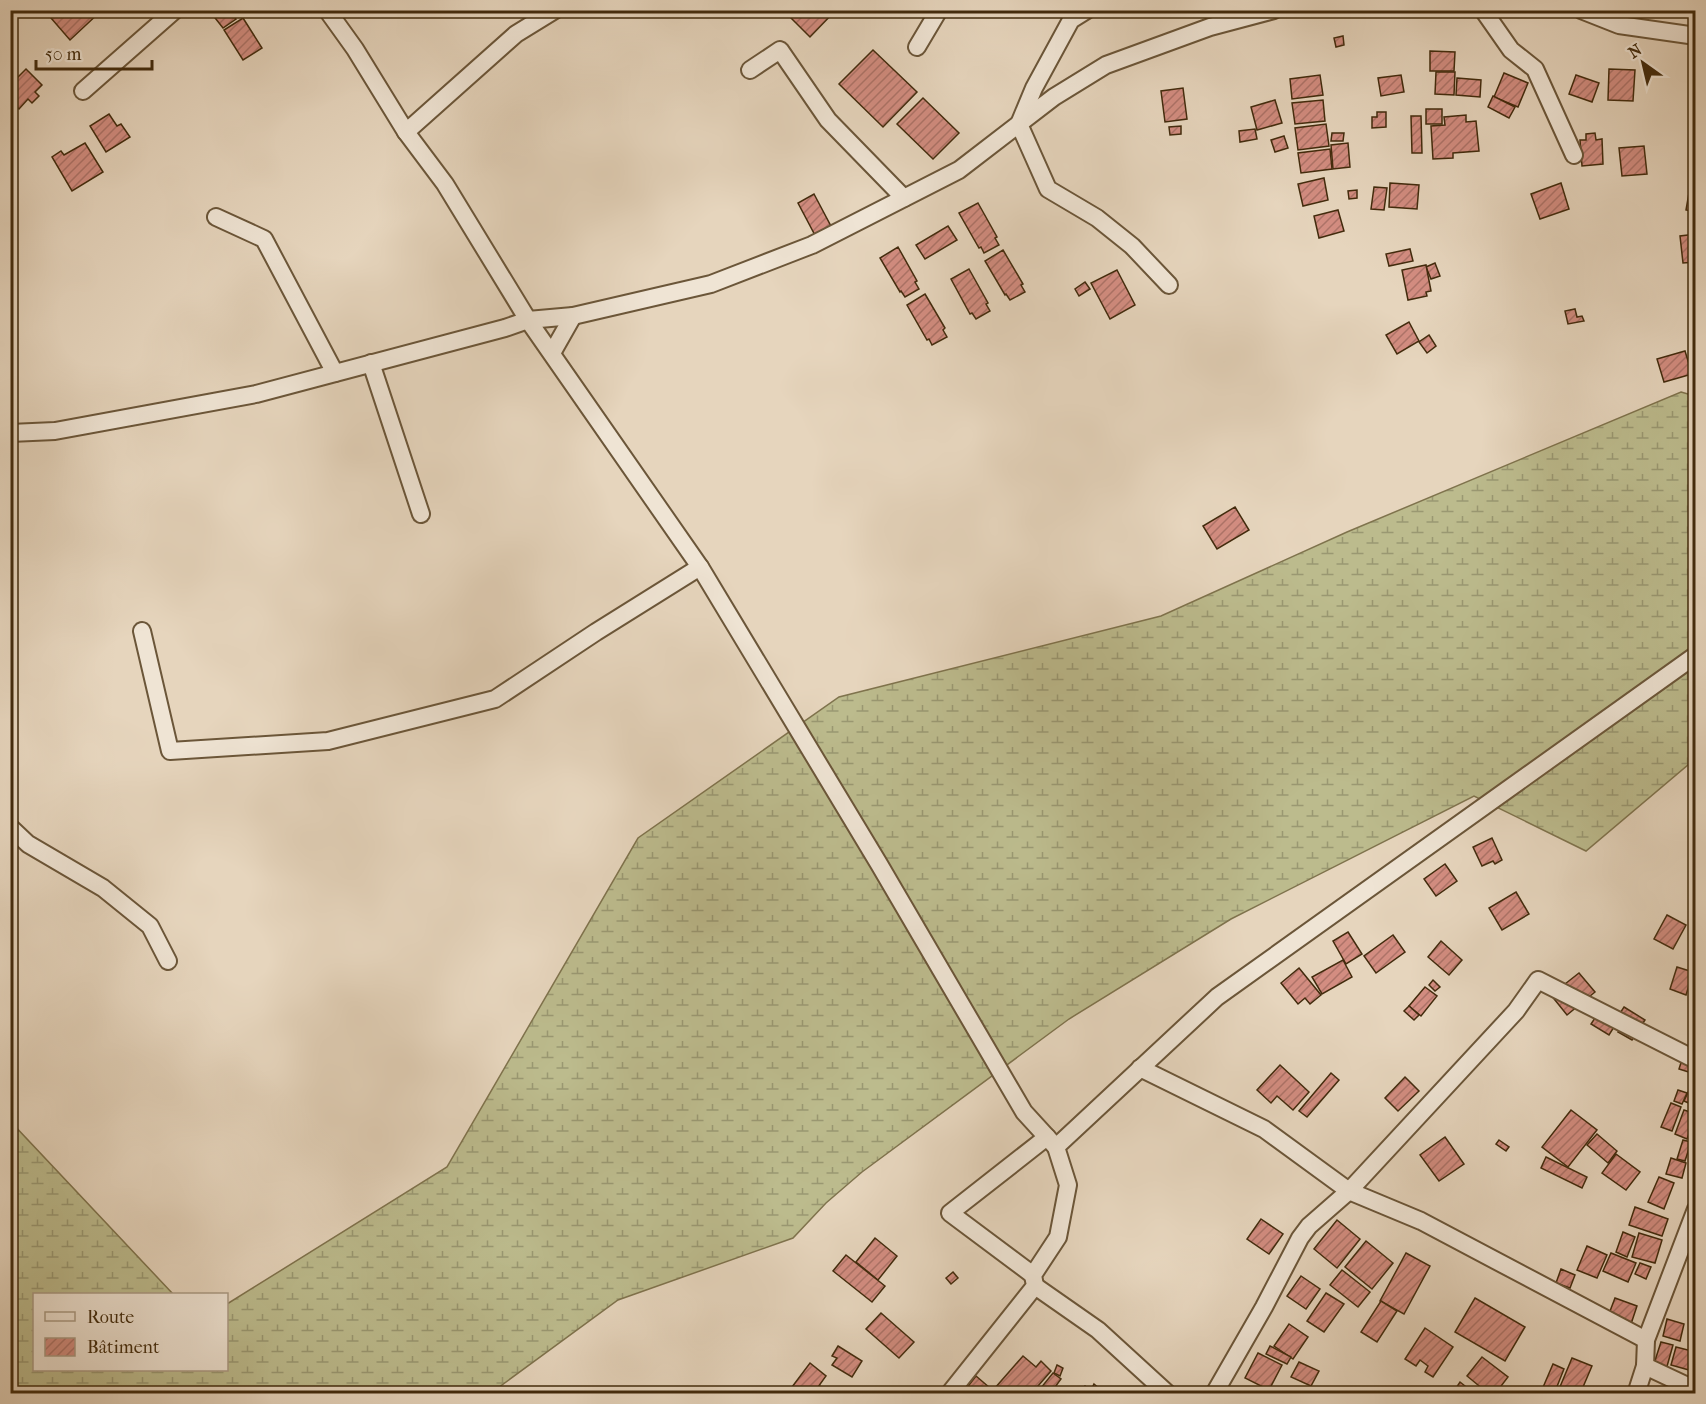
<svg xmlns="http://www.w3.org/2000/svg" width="1706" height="1404" font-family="'IM FELL French Canon',serif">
	<defs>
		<pattern id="wetland-marsh" width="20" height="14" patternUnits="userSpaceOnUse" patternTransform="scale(1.5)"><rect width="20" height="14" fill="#bcbb8d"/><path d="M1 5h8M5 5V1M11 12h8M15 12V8" fill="none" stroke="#9a9872"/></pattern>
		<pattern id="building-hatch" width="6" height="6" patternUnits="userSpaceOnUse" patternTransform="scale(1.5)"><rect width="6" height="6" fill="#d38d81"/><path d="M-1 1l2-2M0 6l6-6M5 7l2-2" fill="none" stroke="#ad7368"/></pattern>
	</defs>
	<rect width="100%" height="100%" fill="#e6d5bd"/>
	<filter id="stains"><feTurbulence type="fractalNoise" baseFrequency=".00333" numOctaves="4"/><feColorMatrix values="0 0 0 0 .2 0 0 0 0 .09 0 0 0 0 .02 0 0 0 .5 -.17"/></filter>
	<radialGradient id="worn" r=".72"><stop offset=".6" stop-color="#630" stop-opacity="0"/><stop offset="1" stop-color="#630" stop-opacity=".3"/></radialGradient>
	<polygon fill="url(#wetland-marsh)" stroke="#7f734d" stroke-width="1.5" points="1681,392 1695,396 1695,759 1586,851 1474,796 1231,919 1069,1019 862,1172 826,1203 793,1238 618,1300 491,1393 11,1393 10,1121 173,1294 34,1294 34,1370 226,1370 227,1304 447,1167 638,838 839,697 1161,616 1347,532"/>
	<g fill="url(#building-hatch)" stroke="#422b0d" stroke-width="1.5">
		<polygon points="59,10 102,10 70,40 51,18"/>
		<polygon points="217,10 230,10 236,19 223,28 212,14"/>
		<polygon points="783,10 836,10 810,37"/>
		<polygon points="1124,10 1144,10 1145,12 1126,17"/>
		<polygon points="243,18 262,48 243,60 224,30"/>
		<polygon points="1343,36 1344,45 1336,47 1334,38"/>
		<polygon points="873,50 917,92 883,127 839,84"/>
		<polygon points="1430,51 1455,52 1454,71 1430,71"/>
		<polygon points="26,69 42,85 35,92 39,96 32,103 28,99 19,109 10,101 10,85"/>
		<polygon points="1609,69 1635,70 1633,101 1608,100"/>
		<polygon points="1436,72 1455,72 1454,95 1435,94"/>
		<polygon points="1504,73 1528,83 1518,107 1494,97"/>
		<polygon points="1320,75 1323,95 1292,99 1290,79"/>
		<polygon points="1401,75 1404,92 1381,96 1378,78"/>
		<polygon points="1576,75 1599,83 1592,102 1569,94"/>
		<polygon points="1457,78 1481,80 1480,97 1456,95"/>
		<polygon points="1183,88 1187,119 1165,122 1161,91"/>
		<polygon points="1493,96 1515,107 1509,118 1488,107"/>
		<polygon points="923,98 959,133 933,159 897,124"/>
		<polygon points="1275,100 1282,123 1257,130 1251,107"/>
		<polygon points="1323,100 1325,121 1295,124 1292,103"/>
		<rect x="1426" y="109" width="16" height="15"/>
		<polygon points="1377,112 1386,112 1386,127 1372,128 1372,117 1377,117"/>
		<polygon points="109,114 117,126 121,124 130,137 106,152 90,126"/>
		<polygon points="1466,115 1466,122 1476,121 1479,151 1453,153 1453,158 1433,159 1431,126 1445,125 1444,117"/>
		<polygon points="1411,116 1421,116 1422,153 1412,153"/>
		<polygon points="1326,124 1329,146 1298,150 1295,128"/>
		<polygon points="1181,126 1181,134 1170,135 1169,127"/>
		<polygon points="1255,129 1257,139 1240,142 1239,131"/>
		<polygon points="1332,133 1344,133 1343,141 1331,141"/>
		<polygon points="1595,133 1596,140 1602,139 1603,164 1582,166 1580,140 1586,140 1586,134"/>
		<polygon points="1284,136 1288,148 1275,152 1271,140"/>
		<polygon points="85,143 103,172 72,191 52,157 61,151 64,155"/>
		<polygon points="1348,143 1350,167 1333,169 1331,145"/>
		<polygon points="1644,146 1647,174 1622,176 1619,148"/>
		<polygon points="1330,149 1332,169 1301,173 1298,153"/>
		<polygon points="1693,170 1696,170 1696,212 1686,210"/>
		<polygon points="1324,178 1328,200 1303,206 1298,184"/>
		<polygon points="1390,183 1419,185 1417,209 1389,207"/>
		<polygon points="1561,183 1569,209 1540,219 1531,194"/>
		<polygon points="1374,187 1387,188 1384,210 1371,209"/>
		<polygon points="1357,190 1357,198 1349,199 1348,191"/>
		<polygon points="814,194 833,230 817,239 798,203"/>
		<polygon points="978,203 997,237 995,238 999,245 984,253 981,247 979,248 959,213"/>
		<polygon points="1338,210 1344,231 1319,238 1314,216"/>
		<polygon points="948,226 957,240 925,259 916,245"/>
		<polygon points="1696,234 1696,262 1683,263 1680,236"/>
		<polygon points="898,247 917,281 915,282 919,289 905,297 901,291 900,292 880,258"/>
		<polygon points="1410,249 1413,261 1389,266 1386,254"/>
		<polygon points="1003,250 1023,284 1021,285 1025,292 1010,300 1006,294 1005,295 985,261"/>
		<polygon points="1435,263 1440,276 1431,279 1426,267"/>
		<polygon points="1426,265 1431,291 1426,292 1427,296 1408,300 1402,270"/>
		<polygon points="969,269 988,303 986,304 990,311 976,319 972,313 970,314 951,279"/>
		<polygon points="1117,270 1135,305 1110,319 1091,283"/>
		<polygon points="1085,282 1090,289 1079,296 1075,289"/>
		<polygon points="925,294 945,328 943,330 947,337 932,345 929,339 927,340 907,305"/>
		<polygon points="1575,309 1577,317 1582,316 1584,321 1568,324 1565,311"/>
		<polygon points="1409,322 1419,341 1397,354 1386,335"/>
		<polygon points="1429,335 1436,346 1427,353 1419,342"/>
		<polygon points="1685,351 1692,374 1664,382 1657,359"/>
		<polygon points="1235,507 1249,530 1217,549 1203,526"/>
		<polygon points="1492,838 1502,860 1495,864 1493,861 1482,866 1473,847"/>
		<polygon points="1445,864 1457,881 1436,896 1424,879"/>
		<polygon points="1516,892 1529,914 1502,930 1489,908"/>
		<polygon points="1667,915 1686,925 1673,949 1654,939"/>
		<polygon points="1348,932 1362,954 1346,964 1333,941"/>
		<polygon points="1393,935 1405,952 1376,973 1364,956"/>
		<polygon points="1441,941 1462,960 1449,975 1428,957"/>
		<polygon points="1343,960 1352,977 1322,994 1312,977"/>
		<polygon points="1677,967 1693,972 1686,995 1670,989"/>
		<polygon points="1299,968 1321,995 1310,1004 1305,998 1298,1004 1281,983"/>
		<polygon points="1579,973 1595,992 1567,1015 1551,995"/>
		<polygon points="1433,980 1440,987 1435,991 1429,985"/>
		<polygon points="1425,987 1437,996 1421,1016 1409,1006"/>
		<polygon points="1409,1006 1419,1015 1414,1020 1404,1011"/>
		<polygon points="1624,1007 1645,1020 1632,1040 1618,1032 1621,1028 1613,1024"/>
		<polygon points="1597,1015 1614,1027 1609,1035 1591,1024"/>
		<polygon points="1684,1053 1696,1056 1695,1074 1679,1069"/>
		<polygon points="1280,1065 1309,1092 1293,1110 1277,1096 1271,1103 1257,1090"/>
		<polygon points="1331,1073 1339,1080 1307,1117 1299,1111"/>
		<polygon points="1405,1077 1419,1091 1398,1111 1385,1098"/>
		<polygon points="1690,1088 1696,1090 1696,1106 1684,1101"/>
		<polygon points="1678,1090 1687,1093 1682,1104 1674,1101"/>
		<polygon points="1671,1103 1681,1107 1672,1131 1661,1127"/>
		<polygon points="1571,1110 1597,1130 1568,1167 1542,1147"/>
		<polygon points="1684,1110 1696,1114 1687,1139 1675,1134"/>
		<polygon points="1597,1134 1617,1151 1608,1163 1587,1145"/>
		<polygon points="1445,1137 1464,1164 1439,1181 1420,1155"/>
		<polygon points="1499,1140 1509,1147 1506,1151 1496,1144"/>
		<polygon points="1683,1140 1691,1142 1685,1161 1677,1159"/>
		<polygon points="1616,1154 1640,1172 1626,1190 1602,1173"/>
		<polygon points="1546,1157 1587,1177 1582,1188 1541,1168"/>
		<polygon points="1671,1158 1686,1163 1682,1178 1666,1174"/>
		<polygon points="1659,1177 1674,1183 1664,1209 1648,1202"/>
		<polygon points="1635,1207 1668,1219 1662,1236 1629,1225"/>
		<polygon points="1261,1219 1283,1234 1269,1254 1247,1239"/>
		<polygon points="1337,1220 1360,1239 1337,1268 1314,1249"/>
		<polygon points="1623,1232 1635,1237 1627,1257 1616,1252"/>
		<polygon points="1639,1233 1662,1240 1655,1263 1632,1257"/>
		<polygon points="875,1238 897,1256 878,1280 856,1262"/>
		<polygon points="1366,1241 1393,1263 1372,1289 1345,1267"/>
		<polygon points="1587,1246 1607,1255 1597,1278 1577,1270"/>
		<polygon points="1406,1253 1430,1266 1404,1314 1380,1301"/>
		<polygon points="1611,1253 1636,1263 1628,1282 1603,1271"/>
		<polygon points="846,1255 885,1286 872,1302 833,1271"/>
		<polygon points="1640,1263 1651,1267 1646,1279 1635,1274"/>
		<polygon points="1561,1269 1575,1275 1570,1288 1556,1283"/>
		<polygon points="1342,1270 1370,1292 1358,1307 1330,1285"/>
		<polygon points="953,1272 958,1278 951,1284 946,1278"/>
		<polygon points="1301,1276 1320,1289 1306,1309 1287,1296"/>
		<polygon points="1326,1293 1344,1304 1324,1332 1307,1321"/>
		<polygon points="1475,1298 1525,1327 1505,1361 1455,1332"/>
		<polygon points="1615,1298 1637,1306 1630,1327 1607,1319"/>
		<polygon points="1381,1301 1397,1311 1377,1342 1361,1332"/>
		<polygon points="881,1313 914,1342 899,1358 866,1329"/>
		<polygon points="1667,1319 1684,1324 1680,1341 1663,1336"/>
		<polygon points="1289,1324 1308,1337 1293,1359 1274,1346"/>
		<polygon points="1695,1326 1696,1327 1696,1347 1689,1345"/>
		<polygon points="1425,1328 1453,1347 1433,1377 1425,1372 1428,1366 1420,1360 1416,1366 1405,1359"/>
		<polygon points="1661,1342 1673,1345 1664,1377 1651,1373"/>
		<polygon points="838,1346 862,1361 852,1377 832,1365 837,1358 832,1356"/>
		<polygon points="1270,1346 1291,1357 1287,1364 1266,1354"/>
		<polygon points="1676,1347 1696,1352 1696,1372 1671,1365"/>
		<polygon points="1258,1353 1282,1365 1269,1390 1245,1378"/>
		<polygon points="1023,1356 1036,1367 1041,1361 1051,1371 1031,1394 1002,1394 995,1388"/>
		<polygon points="1482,1357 1508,1377 1495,1394 1489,1394 1467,1376"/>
		<polygon points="1572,1358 1592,1366 1580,1394 1557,1394"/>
		<polygon points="1299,1362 1319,1371 1311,1386 1291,1377"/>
		<polygon points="810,1363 826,1376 813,1394 792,1394 789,1391"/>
		<polygon points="1553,1364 1564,1369 1554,1394 1544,1394 1541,1392"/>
		<polygon points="1057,1365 1063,1368 1060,1376 1054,1373"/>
		<polygon points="1053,1373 1061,1379 1050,1394 1036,1394"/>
		<polygon points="976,1376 997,1394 962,1394"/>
		<polygon points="1460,1382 1475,1394 1452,1394"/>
		<polygon points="1094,1384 1106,1394 1080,1392 1085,1386 1091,1390"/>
		<polygon points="820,1386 831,1394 815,1394"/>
	</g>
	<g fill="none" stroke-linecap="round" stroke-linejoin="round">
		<g stroke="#6b5639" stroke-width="20">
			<g id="minor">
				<polyline points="327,10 355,49 406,132 445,184 528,320 700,567 879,864 1024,1112 1056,1147"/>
				<polyline points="1087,10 1071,20 1034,88 1019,124 1048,189 1097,218 1132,246 1169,285"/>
				<polyline points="1483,10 1511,50 1535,69 1574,155"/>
				<polyline points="1581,10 1619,25 1696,36"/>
				<polyline points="917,47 939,10"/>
				<polyline points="750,70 780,50 828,120 904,198"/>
				<polyline points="83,91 175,10"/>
				<polyline points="406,132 516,34 555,10"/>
				<polyline points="216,217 264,239 335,373"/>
				<polyline points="552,353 573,316"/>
				<polyline points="371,363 421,514"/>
				<polyline points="10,433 55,431 256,394 505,328 528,320 573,316 711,284 812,245 959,170 1054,97 1106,65 1210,27 1274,10"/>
				<polyline points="142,631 170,751 328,741 495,699 596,632 700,567"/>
				<polyline points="10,827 28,844 103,888 150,926 168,961"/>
				<polyline points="1140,1068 1264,1129 1349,1191 1421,1221 1646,1340"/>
				<polyline points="1033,1275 950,1213 1047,1137"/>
				<polyline points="1035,1286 1098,1330 1168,1394"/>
				<polyline points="1645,1366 1696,1390"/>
				<polyline points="949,1394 1035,1286 1033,1275 1058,1237 1068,1185 1056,1147 1217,997 1696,655"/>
				<polyline points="1214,1394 1264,1307 1300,1238 1309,1226 1349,1191 1516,1011 1538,980 1696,1060"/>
				<polyline points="1636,1394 1645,1366 1646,1340 1696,1209"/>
			</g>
		</g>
		<use href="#minor" stroke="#efe4d4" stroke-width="16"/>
	</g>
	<rect width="1706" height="1404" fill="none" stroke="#e6d5bd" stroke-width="36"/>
	<rect x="12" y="12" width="1682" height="1380" fill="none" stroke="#422b0d" stroke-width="3"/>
	<rect x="18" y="18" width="1670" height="1368" fill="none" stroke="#422b0d" stroke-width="1.5"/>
	<rect x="33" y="1293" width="195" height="78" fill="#efe4d4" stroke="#aa9a84" stroke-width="1.5"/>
	<rect x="45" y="1312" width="30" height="9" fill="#efe4d4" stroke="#aa9a84" stroke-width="1.5"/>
	<text x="87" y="1323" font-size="18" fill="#422b0d">Route</text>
	<rect x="45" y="1338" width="30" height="18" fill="url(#building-hatch)" stroke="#aa9a84" stroke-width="1.5"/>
	<text x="87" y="1353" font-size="18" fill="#422b0d">Bâtiment</text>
	<g transform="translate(1643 63) rotate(326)" stroke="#efe4d4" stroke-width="4.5" paint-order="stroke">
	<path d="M0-4.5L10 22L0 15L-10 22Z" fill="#422b0d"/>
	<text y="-9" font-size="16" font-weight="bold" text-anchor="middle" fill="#422b0d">N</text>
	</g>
	<path d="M36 60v9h116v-9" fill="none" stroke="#422b0d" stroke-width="3"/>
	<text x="45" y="60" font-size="18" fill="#422b0d" stroke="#efe4d4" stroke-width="4.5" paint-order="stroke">50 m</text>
	<rect width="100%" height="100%" filter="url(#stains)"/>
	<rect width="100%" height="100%" fill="url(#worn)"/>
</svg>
